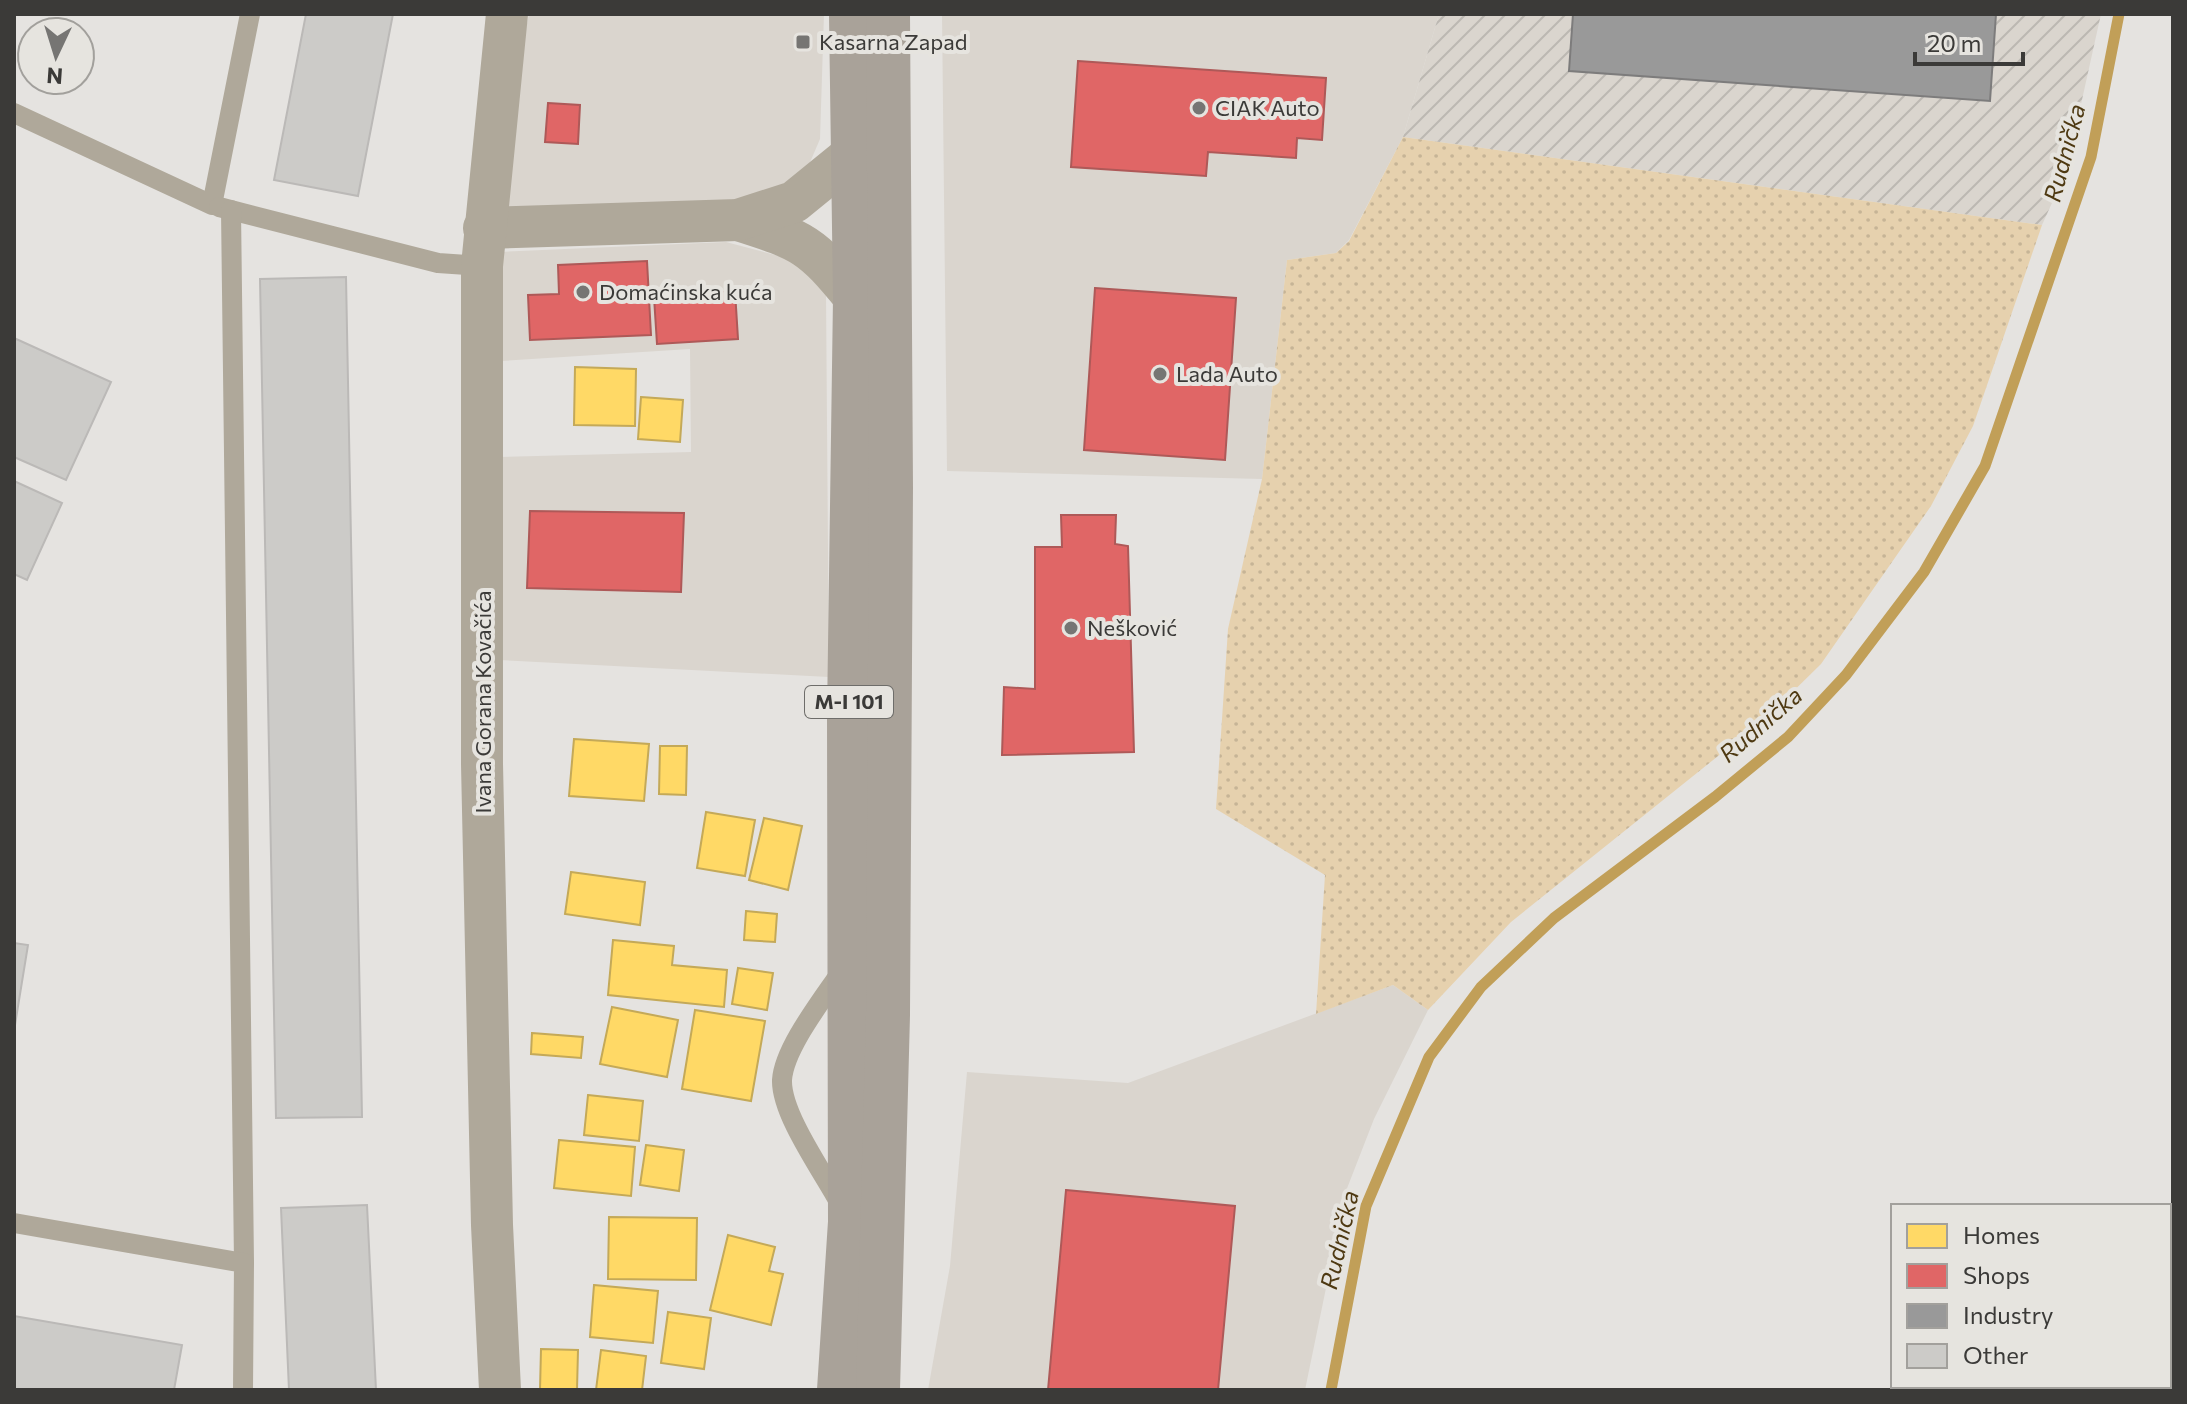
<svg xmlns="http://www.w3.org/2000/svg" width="2187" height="1404" font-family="Commissioner,sans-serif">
	<defs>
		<pattern id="industrial-furrows" width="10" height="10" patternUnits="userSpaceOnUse" patternTransform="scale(2)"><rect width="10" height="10" fill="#dad5ce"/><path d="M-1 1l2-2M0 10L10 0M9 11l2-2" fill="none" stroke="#bcb8b2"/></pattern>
		<pattern id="green-dots" width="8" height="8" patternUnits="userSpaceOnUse" patternTransform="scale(2)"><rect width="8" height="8" fill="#e6d1ae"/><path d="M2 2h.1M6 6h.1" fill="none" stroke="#c6b496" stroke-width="1.8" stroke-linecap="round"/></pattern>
	</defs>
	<rect width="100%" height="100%" fill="#e5e3e0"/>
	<g fill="#dad5ce">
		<polygon points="529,14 824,14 820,139 808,167 773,200 506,214 516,76"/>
		<polygon points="942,14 1439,14 1403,137 1349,240 1336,253 1287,260 1262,479 947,471"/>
		<polygon points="726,242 794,260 826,295 829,677 499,660 500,457 691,452 690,349 501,361 499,252"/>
		<polygon points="1393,985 1428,1010 1374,1119 1346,1191 1305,1390 928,1390 950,1266 967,1072 1128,1083"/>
	</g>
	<polygon fill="url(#industrial-furrows)" points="1439,14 2101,14 2066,172 2042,225 1403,137"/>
	<polygon fill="url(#green-dots)" points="1403,137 2042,225 1973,426 1931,506 1821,664 1768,716 1511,922 1428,1010 1393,985 1316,1014 1325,875 1216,809 1228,629 1262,479 1287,260 1336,253 1349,241"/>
	<g fill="#ffd966" stroke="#c4a958" stroke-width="2">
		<polygon points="575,367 636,369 635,426 574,425"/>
		<polygon points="641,397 683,400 680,442 638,439"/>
		<polygon points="574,739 649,744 644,801 569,796"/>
		<polygon points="660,746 687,746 686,795 659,794"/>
		<polygon points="706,812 755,820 745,876 697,868"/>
		<polygon points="764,818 802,826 788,890 749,880"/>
		<polygon points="571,872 645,882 640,925 565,914"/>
		<polygon points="746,911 777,914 775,942 744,940"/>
		<polygon points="613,940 674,946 672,965 727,970 724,1007 608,995"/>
		<polygon points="738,968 773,973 767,1010 732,1004"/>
		<polygon points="612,1007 678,1020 667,1077 600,1064"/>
		<polygon points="695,1010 765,1021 751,1101 682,1089"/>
		<polygon points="532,1033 583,1037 581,1058 531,1054"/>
		<polygon points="588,1095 643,1101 639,1141 584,1135"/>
		<polygon points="559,1140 635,1147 631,1196 554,1188"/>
		<polygon points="646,1145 684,1150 679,1191 640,1185"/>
		<polygon points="609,1217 697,1218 696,1280 608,1279"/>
		<polygon points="728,1235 775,1247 769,1271 783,1274 771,1325 710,1310"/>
		<polygon points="594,1285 658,1291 653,1343 590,1337"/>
		<polygon points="668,1312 711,1318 704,1369 661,1363"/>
		<polygon points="541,1349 578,1350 577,1390 540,1390"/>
		<polygon points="601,1350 646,1356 642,1390 596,1390"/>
	</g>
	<g fill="#e06666" stroke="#ae5958" stroke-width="2">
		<polygon points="1078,61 1326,78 1322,140 1297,138 1296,158 1208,152 1206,176 1071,167"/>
		<polygon points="548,103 580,105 578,144 545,142"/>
		<polygon points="647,261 651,335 530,340 528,295 559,294 558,265"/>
		<polygon points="1095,288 1236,298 1225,460 1084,450"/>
		<polygon points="735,291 738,339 657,344 654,297"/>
		<polygon points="530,511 684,513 681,592 527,588"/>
		<polygon points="1061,515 1116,515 1115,544 1128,546 1134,752 1002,755 1004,687 1035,689 1035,547 1062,547"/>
		<polygon points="1066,1190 1235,1206 1218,1390 1048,1390"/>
	</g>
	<polygon fill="#999" stroke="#7d7c7c" stroke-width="2" points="1573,14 1996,14 1990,101 1569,71"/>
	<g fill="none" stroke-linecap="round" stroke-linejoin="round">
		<polyline stroke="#c19f58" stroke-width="11" points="1331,1390 1366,1206 1429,1057 1481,987 1554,918 1715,797 1788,737 1846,675 1924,572 1985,466 2091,157 2119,14"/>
	</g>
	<g fill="#cccbc8" stroke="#bbb9b7" stroke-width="2">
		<polygon points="306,14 393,14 358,196 274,180"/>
		<polygon points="346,277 362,1117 276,1118 260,279"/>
		<polygon points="14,338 111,382 66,480 14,457"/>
		<polygon points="14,481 62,503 27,580 14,574"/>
		<polygon points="14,943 28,945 14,1031"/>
		<polygon points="367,1205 376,1390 289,1390 281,1208"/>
		<polygon points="14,1316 182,1345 174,1390 14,1390"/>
	</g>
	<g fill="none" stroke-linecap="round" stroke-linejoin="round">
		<g stroke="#afa89a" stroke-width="20">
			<polyline points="14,113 212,205 250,14"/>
			<polyline points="219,207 438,263 482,266"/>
			<polyline points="231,210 244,1263"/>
			<path d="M839,1202C823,1172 781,1114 782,1080C784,1048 823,999 841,972"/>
			<polyline points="14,1223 244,1263 243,1390"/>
		</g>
		<g stroke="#afa89a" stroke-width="42">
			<path d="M738,220C804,241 811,244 855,298"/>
			<polyline points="484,228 738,220 794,202 853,154"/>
			<polyline points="500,1390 492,1225 482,764 482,266 507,14"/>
		</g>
		<g stroke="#a9a299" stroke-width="44">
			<polyline points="839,1390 850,1222 849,715 855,298 851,14"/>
			<polyline points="878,1390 888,1015 891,487 888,14"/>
		</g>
	</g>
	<g fill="#767573" stroke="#e6e4df" stroke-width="3">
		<rect x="795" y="34" width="16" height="16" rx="4"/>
		<circle cx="1199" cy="108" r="8"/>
		<circle cx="583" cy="292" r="8"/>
		<circle cx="1160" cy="374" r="8"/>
		<circle cx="1071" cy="628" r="8"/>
	</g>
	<g text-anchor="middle" stroke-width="8" stroke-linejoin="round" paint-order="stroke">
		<rect fill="#e6e4df" stroke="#6e6d6a" stroke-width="2" x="805" y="686" width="88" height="32" rx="6"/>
		<g font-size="20" font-weight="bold" fill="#3b3a38">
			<text x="849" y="709">M-I 101</text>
		</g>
		<g font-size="22" fill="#3b3a38" stroke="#e6e4df" text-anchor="start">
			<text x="819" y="50">Kasarna Zapad</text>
			<text x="1215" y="116">CIAK Auto</text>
			<text x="599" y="300">Domaćinska kuća</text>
			<text x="1176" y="382">Lada Auto</text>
			<text x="1087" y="636">Nešković</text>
		</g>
		<g font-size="22" fill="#3b3a38" stroke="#e6e4df">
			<text transform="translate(483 702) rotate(-90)" y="8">Ivana Gorana Kovačića</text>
		</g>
		<g font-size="24" font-style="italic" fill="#4e3912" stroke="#e6e4df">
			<text transform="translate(2065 153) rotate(-75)" y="8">Rudnička</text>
			<text transform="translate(1761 725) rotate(-41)" y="8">Rudnička</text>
			<text transform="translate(1340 1240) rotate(-77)" y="8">Rudnička</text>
		</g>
	</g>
	<rect width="2187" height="1404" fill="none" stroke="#3b3a38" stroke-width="32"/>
	<rect x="1891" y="1204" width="280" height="184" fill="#e6e4df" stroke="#a2a09c" stroke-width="2"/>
	<rect x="1907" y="1224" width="40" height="24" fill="#ffd966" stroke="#a2a09c" stroke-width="2"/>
	<text x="1963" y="1244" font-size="24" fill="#3b3a38">Homes</text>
	<rect x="1907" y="1264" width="40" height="24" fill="#e06666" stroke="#a2a09c" stroke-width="2"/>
	<text x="1963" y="1284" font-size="24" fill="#3b3a38">Shops</text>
	<rect x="1907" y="1304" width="40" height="24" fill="#999999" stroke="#a2a09c" stroke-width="2"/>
	<text x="1963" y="1324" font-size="24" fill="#3b3a38">Industry</text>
	<rect x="1907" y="1344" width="40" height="24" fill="#cccbc8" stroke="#a2a09c" stroke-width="2"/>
	<text x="1963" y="1364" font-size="24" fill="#3b3a38">Other</text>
	<g transform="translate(56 56) rotate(184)"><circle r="38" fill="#e6e4df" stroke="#a2a09c" stroke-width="2"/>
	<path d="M0-6L14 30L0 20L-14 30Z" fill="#767573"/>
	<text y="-12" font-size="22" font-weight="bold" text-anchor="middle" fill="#3b3a38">N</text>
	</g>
	<path d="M1915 52v12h108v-12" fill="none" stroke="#3b3a38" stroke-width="4"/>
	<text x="1927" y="52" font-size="24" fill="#3b3a38" stroke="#e6e4df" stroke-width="6" paint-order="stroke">20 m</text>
</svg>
